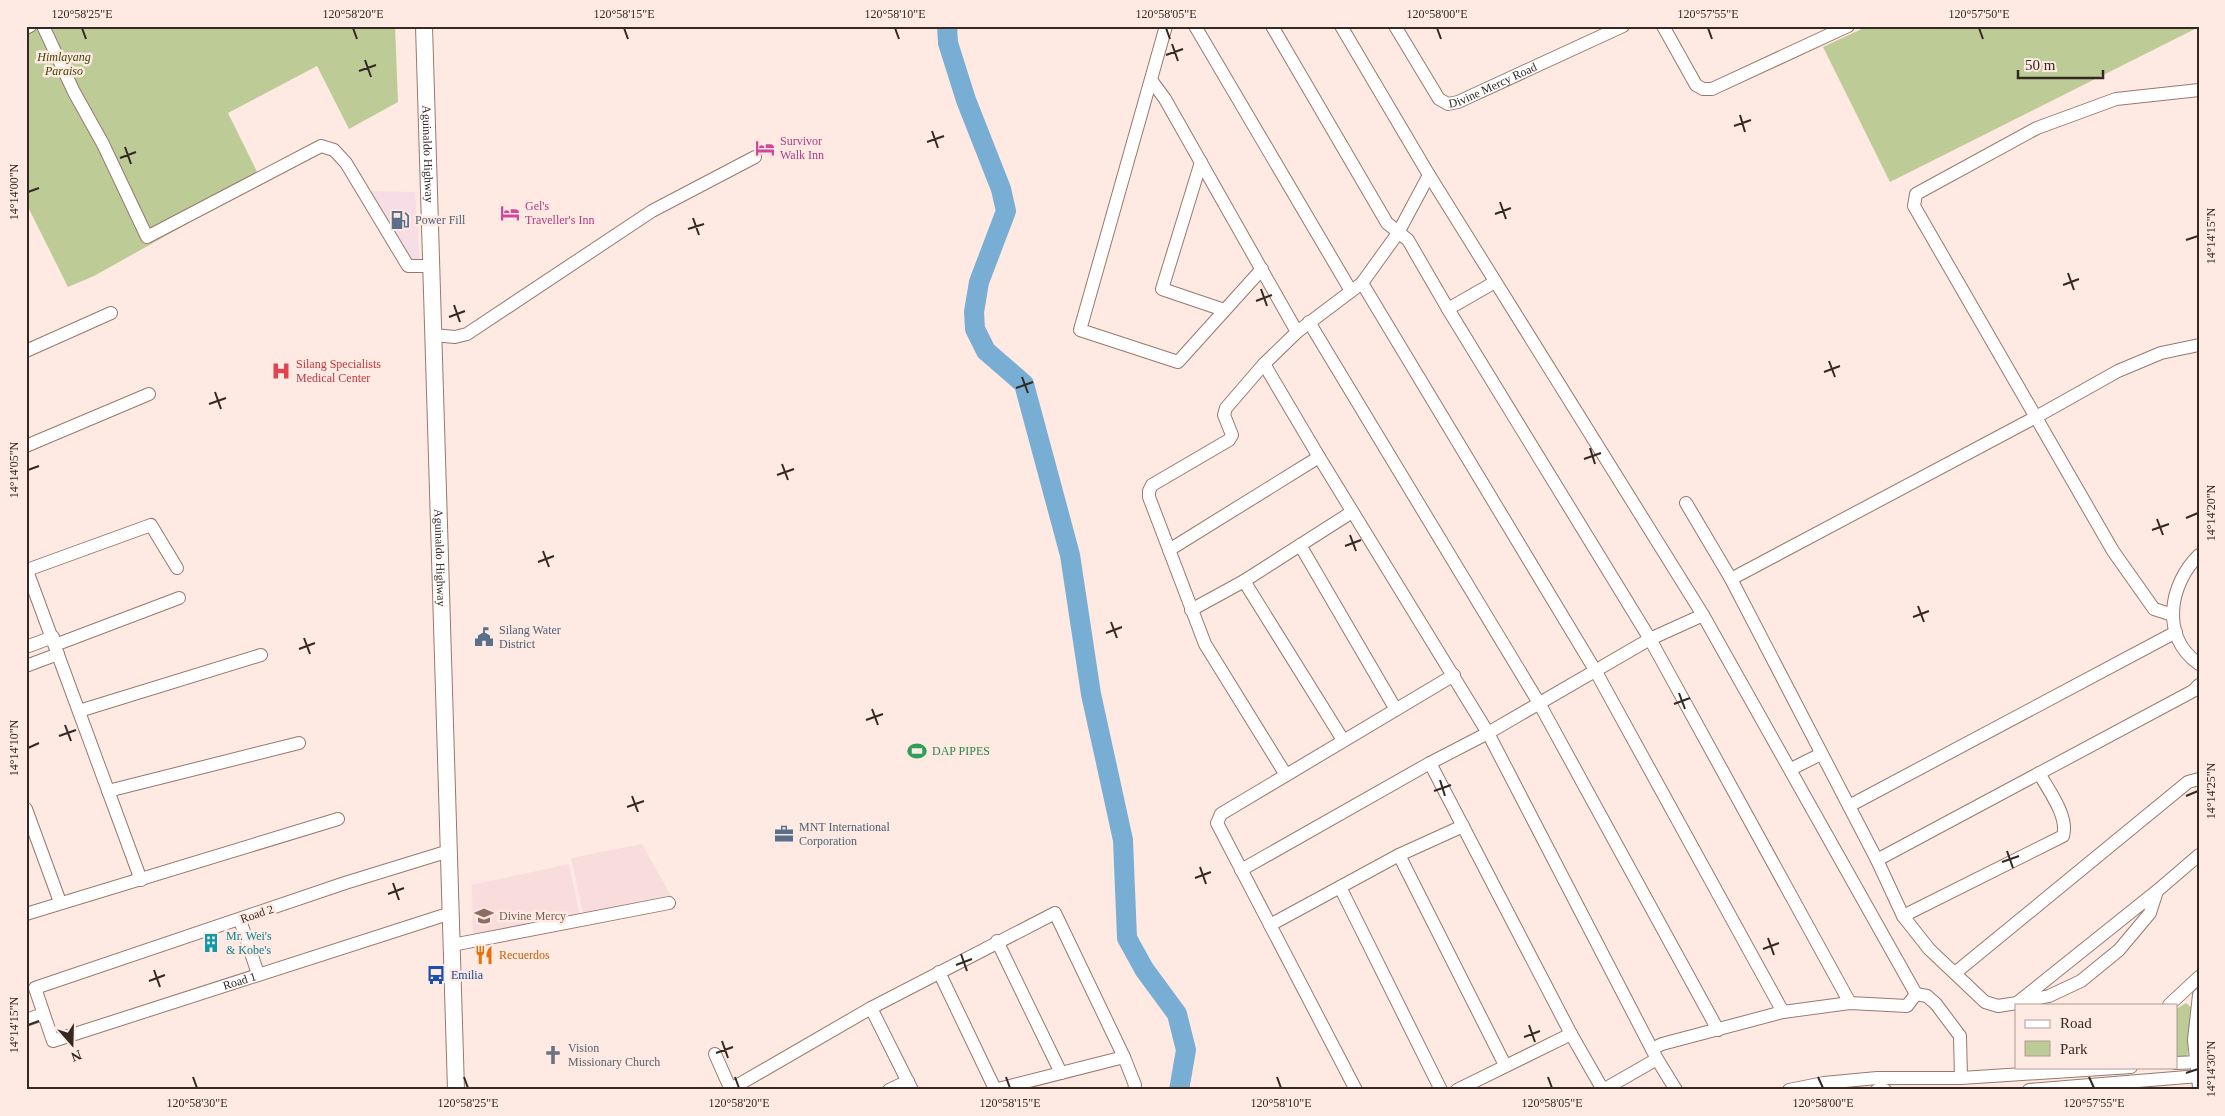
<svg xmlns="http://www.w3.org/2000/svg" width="2225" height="1116" font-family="'Times New Roman',serif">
	<rect width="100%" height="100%" fill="#feeae2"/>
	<polygon fill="#f7dde5" points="367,191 415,192 420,262 412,263"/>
	<g fill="#f8dddc">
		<polygon points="642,844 671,896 583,914 571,858"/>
		<polygon points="569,864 580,917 473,938 472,885"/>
	</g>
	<g fill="#bdcb97">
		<polygon points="26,26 395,26 398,102 349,129 317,66 228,113 262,182 94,276 68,287 26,203"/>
		<polygon points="1868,26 2199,26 2199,27 1890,182 1823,47"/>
		<polygon points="2186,1003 2192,1008 2187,1061 2176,1061 2176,1009"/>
	</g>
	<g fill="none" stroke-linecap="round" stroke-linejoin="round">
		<polyline stroke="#79aed4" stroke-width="20" points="947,26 948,43 966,100 1001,189 1006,211 979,282 974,312 975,329 986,351 1024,384 1070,555 1091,694 1123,840 1127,938 1144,969 1177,1014 1186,1050 1179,1090"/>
		<g stroke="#97796e" stroke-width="14">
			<g id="minor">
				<polyline points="43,26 74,92 103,144 147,237 321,146 334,150 346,163 408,266 432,266"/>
				<polyline points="1166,26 1080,330 1178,362 1262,269"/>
				<polyline points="1195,26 1351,291"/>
				<polyline points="1272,26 1387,223 1408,240 1448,309 1650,639 1850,1003"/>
				<polyline points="1341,26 1429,175 1703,615 1916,994"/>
				<path id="s1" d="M1395,26L1439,99L1448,104L1458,102L1623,26"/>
				<polyline points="1663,26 1696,85 1703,89 1712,89 1848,26"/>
				<polyline points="26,28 30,26"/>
				<polyline points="1151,80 1165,99 1297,332"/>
				<polyline points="1201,162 1162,289 1224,310"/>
				<polyline points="1362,283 1595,670 1783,1012"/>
				<polyline points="1448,309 1495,282"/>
				<polyline points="1309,322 1539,703 1718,1030"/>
				<polyline points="434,335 455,337 467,334 652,211 755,157"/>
				<polyline points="26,351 111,313"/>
				<polyline points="1264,364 1319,457 1488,733 1657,1059 1676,1090"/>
				<polyline points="26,446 149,394"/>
				<polyline points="1686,503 1731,579 1877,860 1903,916 1929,949 1985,1002 1998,1006 2017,1003 2049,996 2081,981 2119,950 2150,913 2157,891 2017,1003"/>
				<polyline points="1300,545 1395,708"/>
				<polyline points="1169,550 1319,457"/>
				<path d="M2199,555C2169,584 2160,637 2199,664"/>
				<polyline points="26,568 141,880"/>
				<polyline points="27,570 151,525 177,568"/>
				<polyline points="1731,579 2036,417 2118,371 2161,353 2199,345"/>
				<polyline points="1244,581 1343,740"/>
				<polyline points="1191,610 1244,581 1352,512"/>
				<polyline points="2173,615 2154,609 2113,551 1914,206 1916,194 2037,128 2116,99 2199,90"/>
				<polyline points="55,645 179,598"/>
				<polyline points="26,647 53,637"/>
				<polyline points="26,666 58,654"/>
				<polyline points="79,711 261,655"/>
				<polyline points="1430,763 1571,1034 1603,1090"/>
				<polyline points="1791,769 1821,754"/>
				<polyline points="1286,775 1205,644 1149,497 1149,491 1152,485 1229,440 1232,435 1224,415 1226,408 1264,364 1297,332 1362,283 1398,233 1429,175"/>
				<polyline points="108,791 299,743"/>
				<polyline points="1849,806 2176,632"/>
				<polyline points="26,809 60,902"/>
				<path id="s2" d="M449,851L345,883L35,988L53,1041L451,913"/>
				<polyline points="1399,855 1505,1065"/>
				<polyline points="1877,860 2193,691 2199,685"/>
				<polyline points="1241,870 1430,763 1488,733 1650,639 1703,615"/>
				<polyline points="1340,887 1441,1090"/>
				<polyline points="2157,891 2199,855"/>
				<polyline points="26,914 338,819"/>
				<path d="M1903,916L2063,836C2069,816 2048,790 2039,773"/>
				<polyline points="240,920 258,974"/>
				<polyline points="1270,925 1399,855 1463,826"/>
				<polyline points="997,941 1061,1073"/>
				<polyline points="452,945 669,903"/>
				<polyline points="939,972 995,1089"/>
				<polyline points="1955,973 2188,782 2199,779"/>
				<polyline points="1916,994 1927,996 1936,1004 1960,1036 1961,1078"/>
				<polyline points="2199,995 2194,1040 2199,1087"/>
				<polyline points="2169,1005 2199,977"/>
				<polyline points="871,1008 912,1090"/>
				<polyline points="26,1020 43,1014"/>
				<polyline points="1652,1049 1662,1044 1783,1012 1850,1003 1907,1006 1916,994"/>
				<polyline points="715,1054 731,1090"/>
				<polyline points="2176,1063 2199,1062"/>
				<polyline points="731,1089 871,1008 1055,913 1124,1057 1135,1085 1134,1090"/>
				<polyline points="889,1090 908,1081"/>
				<polyline points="994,1090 1124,1057"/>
				<polyline points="1356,1090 1217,823 1221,814 1454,675"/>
				<polyline points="1457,1090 1571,1034"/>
				<polyline points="1603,1090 1657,1059"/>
				<polyline points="1789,1090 1824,1083 1877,1078 1961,1078 2131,1067"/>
				<polyline points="1877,1090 1885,1090"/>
				<polyline points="2029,1090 2199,1076"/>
			</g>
		</g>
		<g stroke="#97796e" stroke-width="18">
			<g id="major">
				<path id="s3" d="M424,26L456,1090"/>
			</g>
		</g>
		<use href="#minor" stroke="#fff" stroke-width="12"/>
		<use href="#major" stroke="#fff" stroke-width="16"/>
	</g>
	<path fill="none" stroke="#342823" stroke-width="2" d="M82,28L86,39M353,28L357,39M624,28L628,39M895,28L899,39M1166,28L1170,39M1437,28L1441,39M1708,28L1712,39M1979,28L1983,39M1172,44L1178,61M1166,55L1183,49M365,60L371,77M359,71L376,65M1740,115L1745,132M1734,126L1751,120M932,131L938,148M927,142L944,136M125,147L131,164M120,158L136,152M28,192L39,188M1500,202L1506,219M1495,214L1511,208M693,218L699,235M688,229L704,224M2186,240L2198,236M2068,273L2074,290M2063,285L2079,279M1261,289L1267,306M1256,301L1272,295M454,305L460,322M449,317L465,311M1829,361L1835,377M1824,372L1840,366M1022,377L1028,393M1016,388L1033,382M215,392L221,409M209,404L226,398M1590,448L1595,464M1584,459L1601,453M782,464L788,480M28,470L39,466M777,475L794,469M2186,518L2198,513M2157,519L2163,535M2152,530L2169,524M1350,535L1356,551M1345,546L1361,540M543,551L549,567M538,562L554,556M1918,606L1924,622M1913,617L1929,611M1111,622L1117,638M1106,633L1122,627M304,638L310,654M299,649L315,643M1679,693L1685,709M1674,704L1690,698M872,709L878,725M866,720L883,714M65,725L71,741M59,736L76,730M28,748L39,743M1440,780L1445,796M1434,791L1451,785M632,796L638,812M2186,796L2198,791M627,807L644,801M2007,851L2013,868M2002,862L2019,856M1200,867L1206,884M1195,878L1211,872M393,883L399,900M388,894L404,888M1768,938L1774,955M1763,949L1779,943M961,954L967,971M956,965L972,959M154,970L160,987M149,981L165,975M28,1025L39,1021M1529,1025L1535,1042M1524,1037L1540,1031M722,1041L728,1058M716,1053L733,1047M2186,1073L2198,1069M193,1077L197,1088M464,1077L468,1088M735,1077L739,1088M1006,1077L1010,1088M1277,1077L1281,1088M1548,1077L1552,1088M1818,1077L1823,1088M2089,1077L2094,1088"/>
	<defs>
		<g id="hotel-bare" transform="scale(1.5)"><path d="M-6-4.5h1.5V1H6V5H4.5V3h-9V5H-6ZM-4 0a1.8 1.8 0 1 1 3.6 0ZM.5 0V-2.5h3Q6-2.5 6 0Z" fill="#d1479c" stroke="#feeae2" stroke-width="2.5" paint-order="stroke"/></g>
		<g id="fuel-bare" transform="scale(1.5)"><path d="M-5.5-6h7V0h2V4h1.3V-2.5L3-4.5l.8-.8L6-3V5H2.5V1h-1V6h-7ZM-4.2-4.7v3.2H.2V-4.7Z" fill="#5c6f8a" stroke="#feeae2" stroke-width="2.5" paint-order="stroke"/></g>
		<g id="hospital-bare" transform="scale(1.5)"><path d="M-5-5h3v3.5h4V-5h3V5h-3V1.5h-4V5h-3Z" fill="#e0444e" stroke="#feeae2" stroke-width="2.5" paint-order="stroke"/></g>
		<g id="civic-bare" transform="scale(1.5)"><path d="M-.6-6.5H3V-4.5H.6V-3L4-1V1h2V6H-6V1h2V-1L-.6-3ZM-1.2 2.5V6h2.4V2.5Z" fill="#5c6f8a" stroke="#feeae2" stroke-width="2.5" paint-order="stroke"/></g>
		<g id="stadium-bare" transform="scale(1.5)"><path d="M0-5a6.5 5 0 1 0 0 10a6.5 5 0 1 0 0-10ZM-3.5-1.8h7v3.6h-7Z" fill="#2e9e5b" stroke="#feeae2" stroke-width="2.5" paint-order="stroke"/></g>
		<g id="office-bare" transform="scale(1.5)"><path d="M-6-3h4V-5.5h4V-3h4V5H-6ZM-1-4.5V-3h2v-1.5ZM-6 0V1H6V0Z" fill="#5c6f8a" stroke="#feeae2" stroke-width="2.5" paint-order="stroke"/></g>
		<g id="university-bare" transform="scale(1.5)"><path d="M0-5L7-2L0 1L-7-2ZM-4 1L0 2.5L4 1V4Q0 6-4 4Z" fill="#8d6e63" stroke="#feeae2" stroke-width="2.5" paint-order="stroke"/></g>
		<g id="building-bare" transform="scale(1.5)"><path d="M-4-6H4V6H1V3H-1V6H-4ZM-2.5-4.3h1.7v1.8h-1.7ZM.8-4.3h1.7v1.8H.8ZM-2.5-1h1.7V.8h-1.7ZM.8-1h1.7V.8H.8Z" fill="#0f9aa8" stroke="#feeae2" stroke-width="2.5" paint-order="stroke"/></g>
		<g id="restaurant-bare" transform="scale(1.5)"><path d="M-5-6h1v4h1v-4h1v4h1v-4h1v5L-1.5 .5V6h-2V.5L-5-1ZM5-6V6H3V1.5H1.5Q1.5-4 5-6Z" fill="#e8710a" stroke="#feeae2" stroke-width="2.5" paint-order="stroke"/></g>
		<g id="bus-bare" transform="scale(1.5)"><path d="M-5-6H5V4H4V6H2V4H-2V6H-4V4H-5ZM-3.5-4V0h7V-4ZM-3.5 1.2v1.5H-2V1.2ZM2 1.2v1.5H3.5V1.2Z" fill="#1a4fb4" stroke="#feeae2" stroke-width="2.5" paint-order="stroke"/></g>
		<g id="church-bare" transform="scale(1.5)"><path d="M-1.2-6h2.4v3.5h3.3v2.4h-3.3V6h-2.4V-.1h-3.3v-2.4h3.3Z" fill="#6b7280" stroke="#feeae2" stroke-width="2.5" paint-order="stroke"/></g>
	</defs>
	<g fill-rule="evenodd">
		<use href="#hotel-bare" x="765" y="148"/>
		<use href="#hotel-bare" x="510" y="213"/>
		<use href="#fuel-bare" x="400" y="220"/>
		<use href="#hospital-bare" x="281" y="371"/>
		<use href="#civic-bare" x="484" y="637"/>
		<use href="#stadium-bare" x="917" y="751"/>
		<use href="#office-bare" x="784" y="834"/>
		<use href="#university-bare" x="484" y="916"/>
		<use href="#building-bare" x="211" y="943"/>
		<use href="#restaurant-bare" x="484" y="955"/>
		<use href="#bus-bare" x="436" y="975"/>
		<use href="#church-bare" x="553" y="1055"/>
	</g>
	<g text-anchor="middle" stroke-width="5" stroke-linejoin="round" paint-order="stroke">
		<g font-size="12" font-style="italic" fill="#3a4602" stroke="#feeae2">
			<text x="64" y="61">Himlayang<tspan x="64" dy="14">Paraiso</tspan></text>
		</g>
		<g font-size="12" fill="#342823" stroke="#feeae2">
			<text dy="4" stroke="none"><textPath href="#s1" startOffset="144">Divine Mercy Road</textPath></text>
			<text dy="4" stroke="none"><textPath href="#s3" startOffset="128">Aguinaldo Highway</textPath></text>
			<text dy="4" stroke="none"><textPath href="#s3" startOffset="532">Aguinaldo Highway</textPath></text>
			<text transform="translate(257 914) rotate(-19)" y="4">Road 2</text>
			<text dy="4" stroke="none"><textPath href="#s2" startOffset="688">Road 1</textPath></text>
		</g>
		<g font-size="12" fill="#b23c85" stroke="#feeae2" text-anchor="start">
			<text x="780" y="145">Survivor<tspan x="780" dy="14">Walk Inn</tspan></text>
			<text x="525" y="210">Gel's<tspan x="525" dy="14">Traveller's Inn</tspan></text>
		</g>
		<g font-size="12" fill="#4e5e75" stroke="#feeae2" text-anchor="start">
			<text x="415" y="224">Power Fill</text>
			<text x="499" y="634">Silang Water<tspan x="499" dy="14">District</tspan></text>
			<text x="799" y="831">MNT International<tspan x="799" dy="14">Corporation</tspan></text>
		</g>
		<g font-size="12" fill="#be3a42" stroke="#feeae2" text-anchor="start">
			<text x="296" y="368">Silang Specialists<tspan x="296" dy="14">Medical Center</tspan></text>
		</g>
		<g font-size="12" fill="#27864d" stroke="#feeae2" text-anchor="start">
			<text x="932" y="755">DAP PIPES</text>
		</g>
		<g font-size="12" fill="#785e54" stroke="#feeae2" text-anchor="start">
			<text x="499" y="920">Divine Mercy</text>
		</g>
		<g font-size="12" fill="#0d838f" stroke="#feeae2" text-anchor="start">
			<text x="226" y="940">Mr. Wei's<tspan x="226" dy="14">&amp; Kobe's</tspan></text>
		</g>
		<g font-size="12" fill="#c56008" stroke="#feeae2" text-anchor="start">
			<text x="499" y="959">Recuerdos</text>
		</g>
		<g font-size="12" fill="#164399" stroke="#feeae2" text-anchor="start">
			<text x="451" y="979">Emilia</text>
		</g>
		<g font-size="12" fill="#5b616d" stroke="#feeae2" text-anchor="start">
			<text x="568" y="1052">Vision<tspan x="568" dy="14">Missionary Church</tspan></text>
		</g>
	</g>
	<rect width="2225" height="1116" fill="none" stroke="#feeae2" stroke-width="55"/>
	<rect x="2015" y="1004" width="162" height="65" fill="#feeae2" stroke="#ad9c96"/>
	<rect x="2025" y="1020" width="25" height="8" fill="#ffffff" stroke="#ad9c96"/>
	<text x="2060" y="1028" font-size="15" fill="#342823">Road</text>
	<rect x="2025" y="1041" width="25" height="15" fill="#bdcb97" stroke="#ad9c96"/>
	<text x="2060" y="1054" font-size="15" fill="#342823">Park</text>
	<g transform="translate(72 1044) rotate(160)" stroke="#feeae2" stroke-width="4" paint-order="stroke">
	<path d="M0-4L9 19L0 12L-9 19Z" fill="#342823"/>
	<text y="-8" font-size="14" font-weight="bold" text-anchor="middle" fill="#342823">N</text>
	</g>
	<path d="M2018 70v8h85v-8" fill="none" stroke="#342823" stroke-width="2.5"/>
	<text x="2025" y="70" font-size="15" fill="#342823" stroke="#feeae2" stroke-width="4" paint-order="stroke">50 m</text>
	<rect x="28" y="28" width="2170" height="1060" fill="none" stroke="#342823" stroke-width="2"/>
	<g font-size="12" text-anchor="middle" fill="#342823">
		<text x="82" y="18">120°58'25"E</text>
		<text x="353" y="18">120°58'20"E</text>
		<text x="624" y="18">120°58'15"E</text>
		<text x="895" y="18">120°58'10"E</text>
		<text x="1166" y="18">120°58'05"E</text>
		<text x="1437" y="18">120°58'00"E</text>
		<text x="1708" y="18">120°57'55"E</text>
		<text x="1979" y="18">120°57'50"E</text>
		<text transform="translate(14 192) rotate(-90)" y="4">14°14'00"N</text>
		<text transform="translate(2211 236) rotate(-90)" y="4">14°14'15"N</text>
		<text transform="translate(14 470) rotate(-90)" y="4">14°14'05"N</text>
		<text transform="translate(2211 513) rotate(-90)" y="4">14°14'20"N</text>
		<text transform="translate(14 748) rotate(-90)" y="4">14°14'10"N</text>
		<text transform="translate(2211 791) rotate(-90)" y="4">14°14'25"N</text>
		<text transform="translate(14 1025) rotate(-90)" y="4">14°14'15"N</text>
		<text transform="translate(2211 1069) rotate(-90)" y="4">14°14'30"N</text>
		<text x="197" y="1107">120°58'30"E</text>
		<text x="468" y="1107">120°58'25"E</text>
		<text x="739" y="1107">120°58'20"E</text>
		<text x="1010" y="1107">120°58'15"E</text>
		<text x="1281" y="1107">120°58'10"E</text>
		<text x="1552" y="1107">120°58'05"E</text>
		<text x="1823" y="1107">120°58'00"E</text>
		<text x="2094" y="1107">120°57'55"E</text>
	</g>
</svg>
